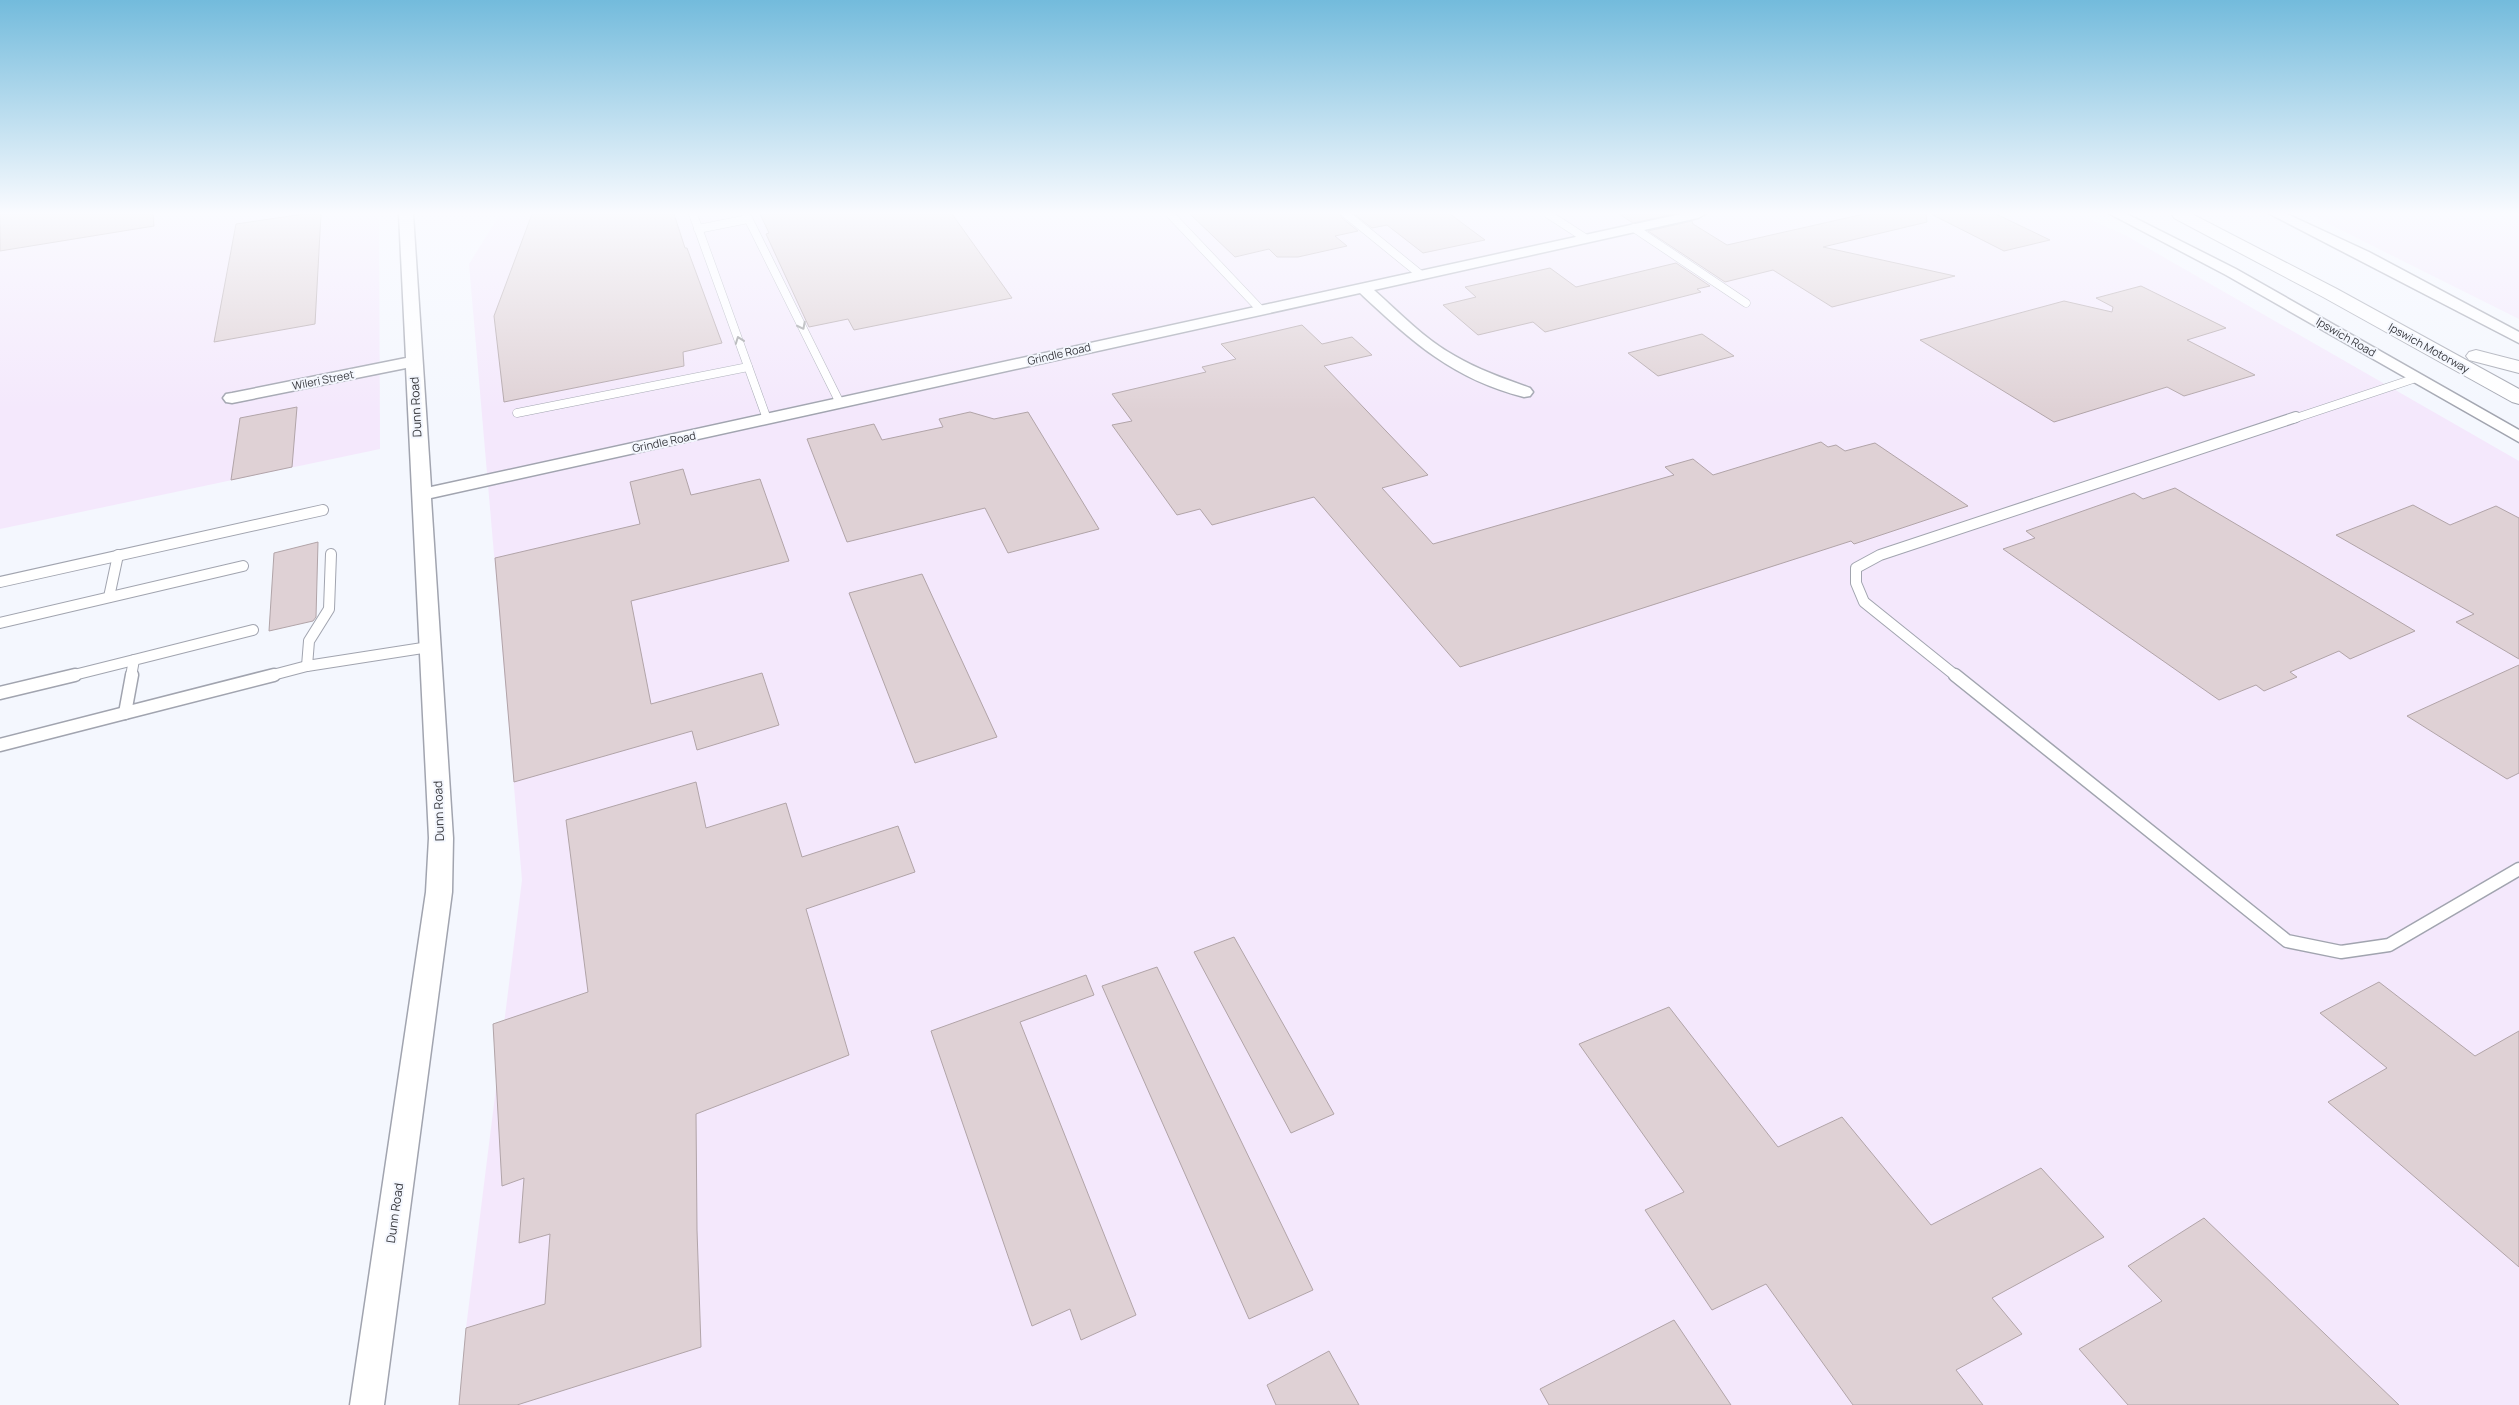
<svg xmlns="http://www.w3.org/2000/svg" width="2519" height="1405" font-family="Manrope,sans-serif">
	<rect width="100%" height="100%" fill="#f4f7fe"/>
	<g fill="#f4e8fc">
		<polygon points="0,214 379,214 380,449 0,529"/>
		<polygon points="500,214 2078,214 2125,235 2519,461 2519,1405 459,1405 466,1328 522,880 469,264"/>
		<polygon points="2309,214 2519,214 2519,319"/>
	</g>
	<g fill="#dfd1d5" stroke="#b1a4a8">
		<polygon points="0,214 153,214 154,226 0,251"/>
		<polygon points="304,214 321,214 315,324 214,342 236,224"/>
		<polygon points="532,214 674,214 685,248 687,248 722,343 683,352 684,366 504,402 494,316"/>
		<polygon points="760,214 952,214 1012,298 854,330 848,319 809,327 766,234 769,233"/>
		<polygon points="1190,214 1340,214 1342,218 1358,231 1335,236 1347,246 1298,257 1277,257 1269,249 1235,257"/>
		<polygon points="1354,214 1450,214 1485,240 1423,253 1387,225 1372,228"/>
		<polygon points="1619,214 1674,214 1633,223"/>
		<polygon points="1864,214 1926,214 1927,222 1823,247 1955,276 1832,307 1773,270 1725,282 1648,231 1692,221 1693,224 1727,245"/>
		<polygon points="1931,214 1996,214 2050,240 2004,251"/>
		<polygon points="1676,263 1710,286 1697,289 1701,292 1545,332 1533,322 1478,335 1443,305 1476,297 1465,287 1550,268 1576,287"/>
		<polygon points="2141,286 2226,328 2187,340 2255,375 2184,396 2167,387 2054,422 1920,340 2064,301 2112,312 2113,307 2096,298"/>
		<polygon points="1302,325 1322,344 1352,337 1372,355 1324,366 1428,475 1382,488 1433,544 1674,475 1665,467 1693,459 1713,475 1821,442 1828,447 1836,445 1845,451 1875,443 1968,506 1854,544 1851,541 1460,667 1314,497 1212,525 1200,509 1177,515 1112,425 1132,421 1112,394 1206,372 1202,367 1236,359 1221,344"/>
		<polygon points="1702,334 1734,356 1658,376 1628,353"/>
		<polygon points="297,407 292,467 231,480 240,418"/>
		<polygon points="970,412 994,419 1028,412 1099,529 1008,553 985,508 847,542 807,439 874,424 882,440 943,427 939,419"/>
		<polygon points="683,469 691,495 760,479 789,561 631,601 651,704 762,673 779,725 697,750 692,731 514,782 495,558 640,524 630,482"/>
		<polygon points="2175,488 2290,556 2415,631 2350,659 2339,651 2290,672 2297,677 2264,691 2256,685 2219,700 2003,549 2035,538 2026,531 2134,493 2143,499"/>
		<polygon points="2413,505 2450,525 2496,506 2519,518 2519,659 2456,622 2474,614 2336,535"/>
		<polygon points="318,542 316,617 313,621 269,631 274,553"/>
		<polygon points="922,574 997,737 915,763 849,593"/>
		<polygon points="2519,665 2519,773 2507,779 2407,716"/>
		<polygon points="696,782 706,828 786,803 802,857 898,826 915,872 806,909 849,1055 696,1114 697,1230 701,1347 517,1405 459,1405 466,1328 545,1304 550,1234 519,1243 524,1178 502,1186 493,1024 588,992 566,820"/>
		<polygon points="1234,937 1334,1114 1291,1133 1194,952"/>
		<polygon points="1157,967 1313,1290 1249,1319 1102,986"/>
		<polygon points="1086,975 1094,995 1020,1022 1136,1315 1081,1340 1070,1309 1032,1326 931,1031"/>
		<polygon points="2379,982 2475,1056 2519,1031 2519,1267 2328,1102 2387,1068 2320,1013"/>
		<polygon points="1669,1007 1778,1147 1842,1117 1931,1225 2041,1168 2104,1237 1992,1298 2022,1334 1956,1370 1983,1405 1853,1405 1766,1284 1712,1310 1645,1210 1684,1192 1579,1044"/>
		<polygon points="2204,1218 2399,1405 2128,1405 2079,1349 2162,1301 2128,1266"/>
		<polygon points="1674,1320 1731,1405 1549,1405 1540,1389"/>
		<polygon points="1329,1351 1359,1405 1276,1405 1267,1385"/>
	</g>
	<g fill="none" stroke-linecap="round" stroke-linejoin="round">
		<g stroke="#a1a4af" stroke-width="9">
			<g id="lane-far2">
				<polyline points="693,214 767,419"/>
				<polyline points="746,214 840,403"/>
				<polyline points="1170,214 1260,309"/>
				<polyline points="1346,214 1421,275"/>
				<polyline points="1548,214 1585,238"/>
				<polyline points="1634,228 1746,303"/>
				<polyline points="698,229 748,219"/>
				<polyline points="517,413 748,367"/>
				<polyline points="2293,419 2416,378"/>
			</g>
		</g>
		<g stroke="#a1a4af" stroke-width="12">
			<g id="lane-far1">
				<polyline points="0,582 323,510"/>
				<polyline points="109,597 118,555"/>
				<polyline points="0,623 243,566"/>
				<polyline points="307,666 309,641 329,609 331,554"/>
				<polyline points="70,676 134,660"/>
				<polyline points="131,676 134,660 253,630"/>
				<polyline points="269,676 307,666 429,647"/>
				<polyline points="1956,676 1864,602 1856,583 1856,568 1880,555 2296,417"/>
			</g>
		</g>
		<g stroke="#a1a4af" stroke-width="15">
			<g id="lane">
				<polyline points="132,675 125,713 274,675"/>
				<polyline points="1955,675 2287,941 2341,952 2389,945 2519,869"/>
				<polyline points="0,693 75,675"/>
				<polyline points="0,745 125,713"/>
			</g>
		</g>
		<g stroke="#a1a4af" stroke-width="3">
			<g id="street">
				<path d="M399,214H413L431,487L1681,214H1705L1698,218L1374,290C1400,313 1424,339 1455,356C1479,370 1505,379 1530,388L1533,392L1530,396L1524,397C1452,379 1412,341 1360,293L431,498L453,838L452,892L384,1405H350L426,892L429,838L406,368L232,403L226,402L223,398L226,394L232,393L406,358Z"/>
				<polygon points="2110,214 2127,214 2236,269 2519,430 2519,442 2226,275"/>
				<polygon points="2270,214 2287,214 2369,252 2519,332 2519,343"/>
			</g>
		</g>
		<g stroke="#a1a4af" stroke-width="2">
			<g id="highway">
				<polygon points="2172,214 2192,214 2337,289 2519,389 2519,404 2512,402 2323,297 2174,218"/>
				<polygon points="2476,350 2519,361 2519,373 2469,360 2466,356 2469,352"/>
			</g>
		</g>
		<use href="#lane-far2" stroke="#fff" stroke-width="8"/>
		<use href="#lane-far1" stroke="#fff" stroke-width="10"/>
		<use href="#lane" stroke="#fff" stroke-width="12"/>
		<use href="#street" fill="#fff" fill-rule="evenodd"/>
		<use href="#highway" fill="#fff" fill-rule="evenodd"/>
	</g>
	<defs><path id="oneway-chevron" d="M-2-3.5L2.5 0L-2 3.5" fill="none" stroke-width="1.6" stroke-linecap="round" stroke-linejoin="round" transform="scale(1.25)"/></defs>
	<g stroke="#9b9c9e">
		<use href="#oneway-chevron" transform="translate(802 326) rotate(63)"/>
		<use href="#oneway-chevron" transform="translate(739 340) rotate(-110)"/>
	</g>
	<linearGradient id="sky" x2="0" y2="1"><stop stop-color="#73bbdc"/><stop offset="0.52" stop-color="#fafbff"/><stop offset="1" stop-color="#fafbff" stop-opacity="0"/></linearGradient>
	<rect width="2519" height="410" fill="url(#sky)"/>
	<g text-anchor="middle" stroke-width="4" stroke-linejoin="round" paint-order="stroke">
		<g font-size="11" fill="#37383d" stroke="#f4f7fe">
			<text transform="translate(2346 337) rotate(30)" y="4">Ipswich Road</text>
			<text transform="translate(2429 348) rotate(29)" y="4">Ipswich Motorway</text>
			<text transform="translate(1059 354) rotate(-13)" y="4">Grindle Road</text>
			<text transform="translate(323 380) rotate(-11)" y="4">Wileri Street</text>
			<text transform="translate(664 442) rotate(-12)" y="4">Grindle Road</text>
		</g>
		<g font-size="12" fill="#37383d" stroke="#f4f7fe">
			<text transform="translate(416 407) rotate(-93)" y="4">Dunn Road</text>
			<text transform="translate(439 811) rotate(-92)" y="4">Dunn Road</text>
			<text transform="translate(395 1213) rotate(-82)" y="4">Dunn Road</text>
		</g>
	</g>
</svg>
